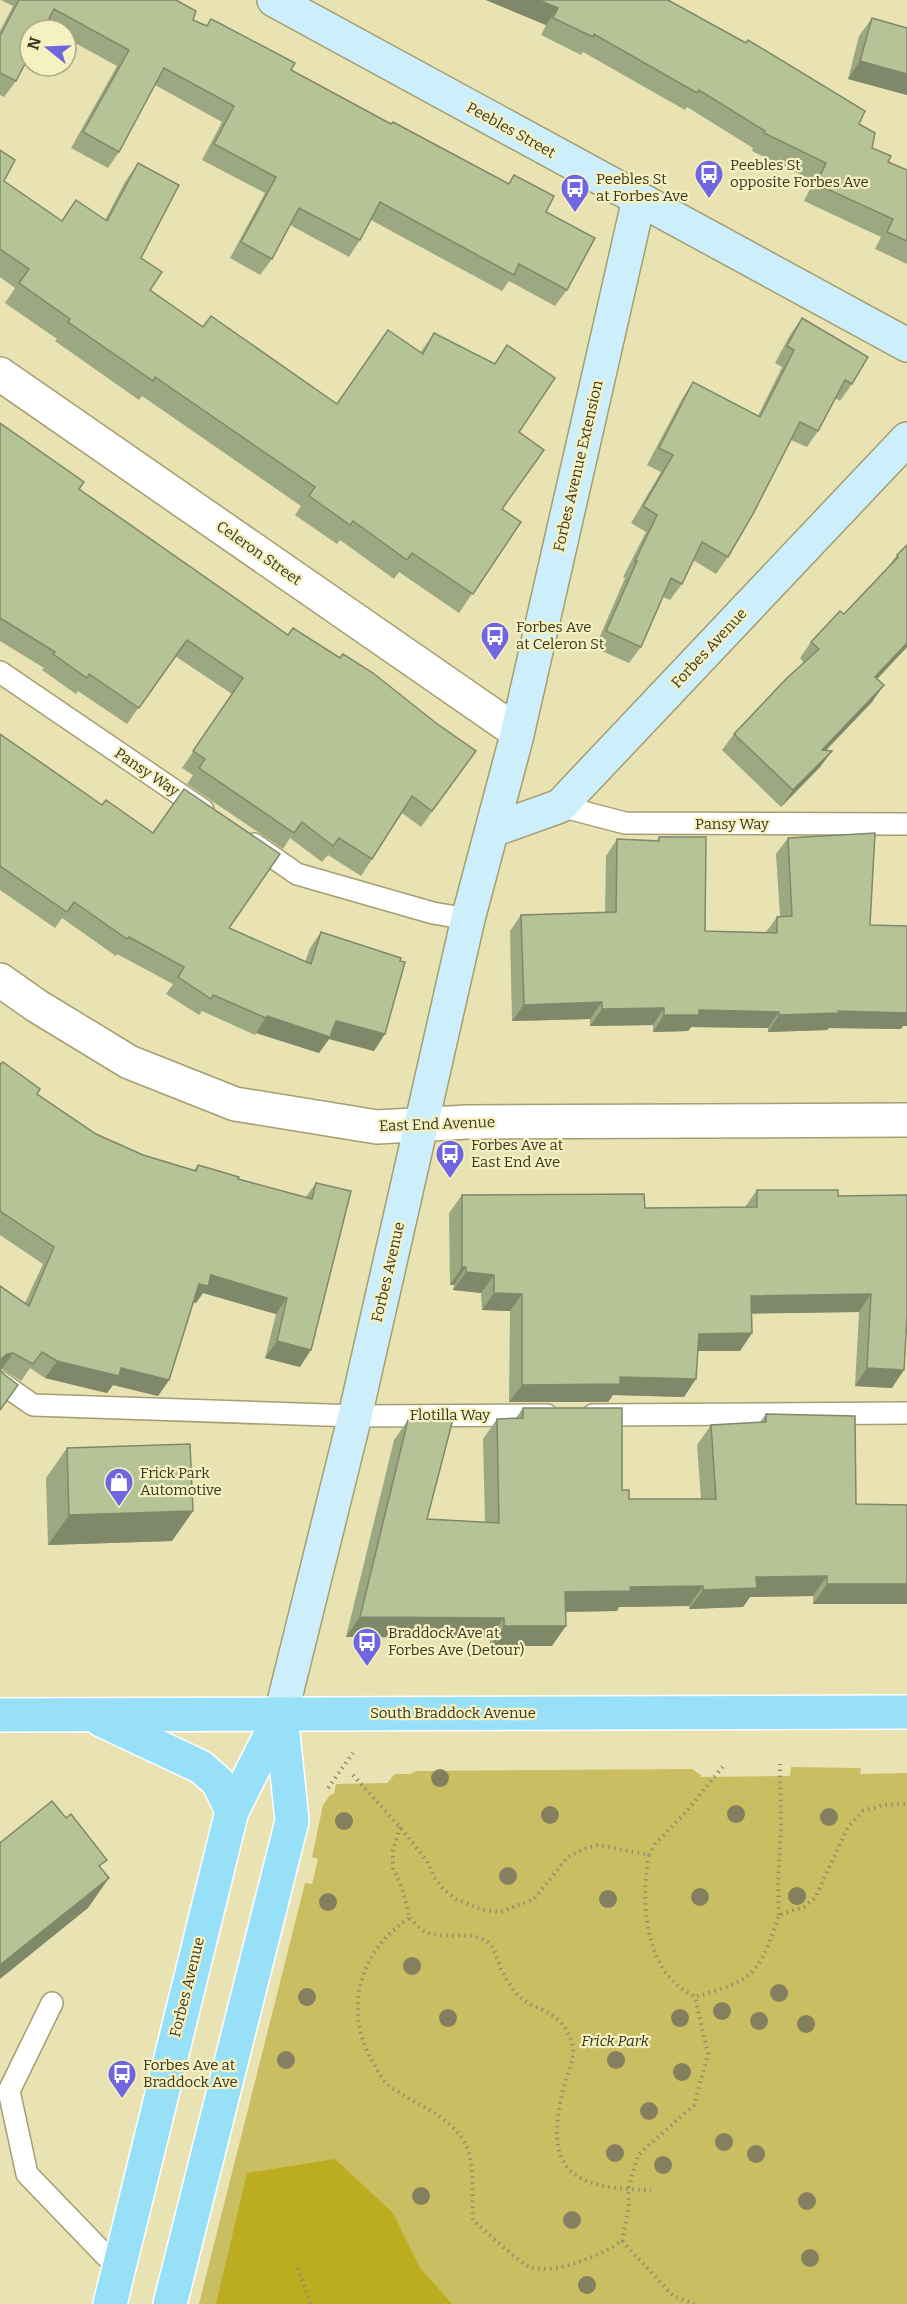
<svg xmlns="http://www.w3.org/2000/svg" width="907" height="2304" font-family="Bitter,serif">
	<rect width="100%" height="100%" fill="#e9e3b3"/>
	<polygon fill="#c9be62" points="791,1767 861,1768 860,1774 907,1773 907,2304 199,2304 305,1883 312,1884 318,1859 312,1857 323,1805 330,1795 334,1794 336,1784 387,1783 395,1774 410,1774 416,1771 692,1769 701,1775 701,1777 790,1776"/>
	<polygon fill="#bcac1f" points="335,2159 393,2213 420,2268 452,2304 216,2304 247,2173"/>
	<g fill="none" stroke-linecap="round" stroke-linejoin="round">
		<g stroke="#a49e70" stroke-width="24">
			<g id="lane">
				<polyline points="0,672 203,810"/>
				<polyline points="560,806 625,823 907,824"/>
				<polyline points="254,844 297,874 433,913 468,919"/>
				<polyline points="0,1382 33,1405 355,1416 547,1415"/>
				<polyline points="593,1415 907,1413"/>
				<polyline points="52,2003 9,2091 27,2174 107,2257 120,2260"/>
			</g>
		</g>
		<g stroke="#a49e70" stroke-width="36">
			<g id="street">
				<polyline points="0,374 517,732"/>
				<polyline points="0,980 37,1006 129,1062 235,1104 377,1127 467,1122 907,1120"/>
			</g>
		</g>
		<g stroke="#a49e70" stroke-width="36">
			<g id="secondary">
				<polyline points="274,0 907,345"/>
				<polyline points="493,830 560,806 907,439"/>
				<polyline points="281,1714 355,1416 468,919 516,739 639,199"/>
			</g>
		</g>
		<g stroke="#fff" stroke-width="36">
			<g id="primary">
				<polyline points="0,1715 907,1712"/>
				<polyline points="101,1720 201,1767 218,1782 232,1811"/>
				<polyline points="110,2304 232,1811 281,1714"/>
				<polyline points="170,2304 292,1821 281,1714"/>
			</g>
		</g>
		<g stroke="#938f6d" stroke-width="4" stroke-dasharray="1.5 4.5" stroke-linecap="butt">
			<path d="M353,1775L400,1827L427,1861L434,1877L443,1889L456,1899L483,1910L501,1912L534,1899L568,1857L583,1849L598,1845L649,1855C641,1894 644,1956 676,1984C681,1989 689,1993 695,1997C713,1991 738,1986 752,1972C765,1958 773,1933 779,1915L804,1907L815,1898L848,1827L863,1811L883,1805L907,1804"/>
			<polyline points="328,1788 353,1753"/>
			<path d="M400,1827L393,1850V1868L402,1888L410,1918C359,1949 342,2012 374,2064C378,2070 381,2078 386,2083C391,2088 399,2092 405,2096C428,2110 450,2118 465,2143C475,2160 472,2199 473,2220C482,2228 522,2265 530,2267C557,2275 600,2255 622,2241L673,2296L695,2304"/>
			<polyline points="649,1855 655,1844 685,1813 725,1764"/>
			<polyline points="779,1915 778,1883 781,1827 780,1764"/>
			<path d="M410,1918C414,1922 419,1928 424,1931C442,1940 464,1931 482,1939C497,1945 496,1960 503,1973C506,1979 511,1986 515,1992C528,2009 553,2008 566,2029C580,2052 570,2064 564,2086C543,2170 569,2189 651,2190"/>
			<polyline points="622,2241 629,2206 628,2190 638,2155 694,2105 708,2054 695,1997"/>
			<polyline points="298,2268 311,2304"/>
		</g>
		<use href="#lane" stroke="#fff" stroke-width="21"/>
		<use href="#street" stroke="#fff" stroke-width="33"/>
		<use href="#secondary" stroke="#cceffb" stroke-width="33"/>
		<use href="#primary" stroke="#98e0f7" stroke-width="33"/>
	</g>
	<g fill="#84805f">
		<circle cx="440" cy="1778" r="9"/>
		<circle cx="736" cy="1814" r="9"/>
		<circle cx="550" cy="1815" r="9"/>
		<circle cx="829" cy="1817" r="9"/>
		<circle cx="344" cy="1821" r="9"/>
		<circle cx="508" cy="1876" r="9"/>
		<circle cx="797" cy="1896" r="9"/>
		<circle cx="700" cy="1897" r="9"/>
		<circle cx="608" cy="1899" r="9"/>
		<circle cx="328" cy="1902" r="9"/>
		<circle cx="412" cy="1966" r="9"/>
		<circle cx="779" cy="1993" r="9"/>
		<circle cx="307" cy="1997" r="9"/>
		<circle cx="722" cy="2011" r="9"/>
		<circle cx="448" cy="2018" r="9"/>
		<circle cx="680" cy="2018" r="9"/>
		<circle cx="759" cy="2021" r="9"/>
		<circle cx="806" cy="2024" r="9"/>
		<circle cx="286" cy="2060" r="9"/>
		<circle cx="616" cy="2060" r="9"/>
		<circle cx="682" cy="2072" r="9"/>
		<circle cx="649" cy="2111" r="9"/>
		<circle cx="724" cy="2142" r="9"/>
		<circle cx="615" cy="2153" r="9"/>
		<circle cx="756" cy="2154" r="9"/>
		<circle cx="663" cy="2165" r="9"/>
		<circle cx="421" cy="2196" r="9"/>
		<circle cx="807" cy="2201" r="9"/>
		<circle cx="572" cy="2220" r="9"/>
		<circle cx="810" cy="2258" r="9"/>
		<circle cx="587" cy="2285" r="9"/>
	</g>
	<g fill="#9ca881">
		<polygon points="1,0 176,0 193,20 206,26 211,19 291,70 391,124 508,184 514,175 546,212 567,290 555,306 509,281 502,291 371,220 360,240 349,257 290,225 272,259 260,275 230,258 265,193 202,160 222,122 155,85 119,152 108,168 71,148 117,66 66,38 66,30 52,30 45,26 16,81 4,97 0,95 0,31 13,6"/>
		<polygon points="486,0 668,0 859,124 872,148 888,162 907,170 907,264 875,249 881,237 804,201 814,181 752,151 753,148 687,107 685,110 583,52 581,55 541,35 546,25"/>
		<polygon points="872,18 907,28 907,95 848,79 859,36"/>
		<polygon points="0,150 4,181 62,221 105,220 125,182 138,163 141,258 150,290 203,327 337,404 420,353 434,333 519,432 502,509 521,522 459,613 399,572 394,579 340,540 337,544 295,515 301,506 142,396 139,400 55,341 57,339 5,303 15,288 0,277"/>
		<polygon points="802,318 852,384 840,401 835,398 818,431 807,447 791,440 728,557 716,574 693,560 682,584 670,600 663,597 641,647 629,663 595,648 625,578 623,577 646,532 631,523 661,472 647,465 682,399 693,382 758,416 782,367 775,363 790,335"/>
		<polygon points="0,423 79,489 288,635 436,723 476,751 421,827 402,813 361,876 328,855 322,862 290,838 283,849 187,784 193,775 182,768 232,694 175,656 127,724 78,691 76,694 42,670 44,668 0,641"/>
		<polygon points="907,545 907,647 877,679 872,702 826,750 832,751 820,767 781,807 722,750 734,734 804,663 800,658 811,642 844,614 886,570 897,555"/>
		<polygon points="0,734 229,928 305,962 310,948 321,932 374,1051 329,1039 319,1053 256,1033 255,1035 202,1011 199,1015 166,994 173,984 117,954 116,956 62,918 55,928 0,890"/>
		<polygon points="659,837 705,931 766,932 777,917 780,916 776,854 788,838 870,925 907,926 907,1026 903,1026 901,1029 829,1028 827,1030 768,1032 768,1028 691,1027 688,1031 653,1032 653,1025 590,1026 590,1019 512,1021 510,931 521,915 605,912 606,856 617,839 657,840"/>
		<polygon points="0,1063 37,1094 96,1134 143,1155 194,1170 198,1165 238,1179 305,1198 316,1183 300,1367 265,1358 276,1314 203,1293 196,1303 193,1302 169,1380 158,1396 113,1385 107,1393 45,1378 30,1368 21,1381 2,1369 0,1370 0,1411 0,1286 25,1303 43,1264 0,1235"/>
		<polygon points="757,1190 838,1196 907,1195 892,1388 855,1386 859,1312 752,1313 752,1333 740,1351 698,1351 684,1397 613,1395 608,1402 509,1402 510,1311 482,1310 481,1293 453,1290 454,1285 450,1285 449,1213 462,1195 645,1208 745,1207"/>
		<polygon points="523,1408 622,1490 629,1499 701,1499 697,1445 711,1425 760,1422 766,1414 856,1504 907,1505 813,1604 813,1596 750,1597 743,1607 689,1609 689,1606 619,1607 617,1611 565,1612 552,1646 490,1646 490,1638 346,1637 394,1440 408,1420 427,1519 485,1522 483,1439 497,1419 516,1418"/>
		<polygon points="67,1448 193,1511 172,1541 48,1545 46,1478"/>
	</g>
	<g fill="#7f8869">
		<polygon points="486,0 538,0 558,8 546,25"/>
		<polygon points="860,61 907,74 907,95 848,79"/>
		<polygon points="907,643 907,647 863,694 875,677"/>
		<polygon points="884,685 872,702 810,767 822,750"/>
		<polygon points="832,751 820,767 781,807 793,790"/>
		<polygon points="602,1002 590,1019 512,1021 524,1005"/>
		<polygon points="664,1008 653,1025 590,1026 602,1009"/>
		<polygon points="699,1010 779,1012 768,1028 691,1027 688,1031 653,1032 664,1015"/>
		<polygon points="838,1011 907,1013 907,1026 903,1026 901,1029 829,1028 827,1030 768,1032 779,1015"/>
		<polygon points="267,1016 336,1021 385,1034 374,1051 329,1039 319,1053 256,1033"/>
		<polygon points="462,1267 466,1267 454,1285 450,1285"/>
		<polygon points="466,1272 494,1275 481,1293 453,1290"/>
		<polygon points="211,1275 287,1298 276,1314 203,1293 196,1303 187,1301 199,1284"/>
		<polygon points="494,1293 522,1294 510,1311 482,1310"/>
		<polygon points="871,1294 859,1312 739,1314 751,1296"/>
		<polygon points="752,1333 740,1351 687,1351 699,1334"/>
		<polygon points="277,1341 311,1350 300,1367 265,1358"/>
		<polygon points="13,1353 2,1369 0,1370 0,1360 2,1358 7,1354"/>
		<polygon points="57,1361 121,1368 169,1380 158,1396 113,1385 107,1393 45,1378"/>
		<polygon points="867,1368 904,1370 892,1388 855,1386"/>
		<polygon points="620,1377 696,1379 684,1397 613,1395 608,1402 509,1402 522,1385"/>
		<polygon points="193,1511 172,1541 48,1545 69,1515"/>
		<polygon points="827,1576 813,1596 750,1597 743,1607 689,1609 703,1590 756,1577"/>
		<polygon points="827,1584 907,1584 907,1604 813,1604"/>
		<polygon points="703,1586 689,1606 619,1607 617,1611 551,1612 565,1592 630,1587"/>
		<polygon points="360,1617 504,1618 490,1638 346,1637"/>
		<polygon points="504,1626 566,1626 552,1646 490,1646"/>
		<polygon points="109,1878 88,1908 0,1979 0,1965"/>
	</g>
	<g fill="#b5c396" stroke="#7f8869" stroke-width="1.5">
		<polygon points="19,0 176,0 196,11 193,20 207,26 211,19 219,23 295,63 291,70 391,124 393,122 509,184 514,175 554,196 546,212 595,238 567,290 519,264 514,275 380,202 360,240 299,208 272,259 241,242 276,177 214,144 234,106 164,68 119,152 83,132 129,50 54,9 43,30 30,30 30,54 16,81 0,73 0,36"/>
		<polygon points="538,0 668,0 746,43 748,40 865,111 859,124 875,133 872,148 891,156 888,162 907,170 907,241 887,232 893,219 816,184 826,163 764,133 765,131 699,90 697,93 594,34 593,37 553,18 558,8"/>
		<polygon points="872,18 907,28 907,74 860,61"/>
		<polygon points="0,150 15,160 4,181 62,221 76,200 107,221 138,163 179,185 141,258 162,272 150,290 203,327 211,316 337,404 388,330 423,354 434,333 495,364 507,345 555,378 519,432 544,450 502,509 521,522 473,594 412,553 407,560 353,521 350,525 309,496 315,487 155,377 153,381 68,322 70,319 19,283 29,269 0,249"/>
		<polygon points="802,318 868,357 852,384 845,380 818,431 800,422 753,514 728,557 702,542 682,584 671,578 641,647 606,631 637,561 635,561 657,515 643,506 673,455 659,448 693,382 760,417 794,350 787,346"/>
		<polygon points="0,423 84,482 79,489 288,635 293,628 340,658 343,654 373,673 436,723 476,751 432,811 412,796 372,859 339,838 333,846 302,822 294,833 199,768 205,759 193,751 243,678 187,640 139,708 89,674 87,678 53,654 55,652 0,618"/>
		<polygon points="907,545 907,643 875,677 884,685 822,750 832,751 793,790 734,734 787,678 819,649 811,642 840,611 844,614 898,557 897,555"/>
		<polygon points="0,734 102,805 106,800 153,833 184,789 280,854 229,928 311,964 321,932 401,958 400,961 405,962 385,1034 336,1021 330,1037 267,1016 266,1018 213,995 211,999 178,977 184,967 129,937 127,939 74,902 67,912 0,866"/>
		<polygon points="875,833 870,925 907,926 907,1013 838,1011 839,1013 779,1015 779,1012 699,1010 699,1015 664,1015 664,1008 602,1009 602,1002 524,1005 521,915 616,912 617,839 659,841 659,837 706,837 705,931 777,933 777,917 792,916 788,838"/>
		<polygon points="3,1062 40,1089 37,1094 96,1134 143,1155 196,1171 198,1165 239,1177 238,1179 312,1199 316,1183 351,1191 311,1350 277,1341 287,1298 211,1275 208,1286 199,1284 169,1380 121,1368 119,1376 57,1361 42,1352 33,1364 13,1353 7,1354 2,1358 0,1362 0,1286 29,1306 54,1247 0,1211 0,1063 1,1064"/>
		<polygon points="757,1190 838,1190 838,1196 907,1195 907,1317 904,1370 867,1368 871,1294 751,1296 752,1333 699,1334 696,1379 620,1377 620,1384 522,1385 522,1294 494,1293 494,1275 466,1272 466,1267 462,1267 462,1195 644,1194 645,1208 757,1207"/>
		<polygon points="0,1369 0,1371 18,1385 0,1410"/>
		<polygon points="523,1408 622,1408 622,1490 629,1490 629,1499 716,1499 711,1425 766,1422 766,1414 855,1416 856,1504 907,1505 907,1584 827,1584 827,1576 756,1577 757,1588 703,1590 703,1586 630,1587 631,1591 565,1592 566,1626 504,1626 504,1618 360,1617 408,1420 453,1419 427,1519 499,1523 497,1419 523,1418"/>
		<polygon points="190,1444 193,1511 69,1515 67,1448"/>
		<polygon points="52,1801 66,1818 71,1814 107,1860 99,1866 109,1878 0,1965 0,1843"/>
	</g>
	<defs>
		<g id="bus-pin" transform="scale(1.5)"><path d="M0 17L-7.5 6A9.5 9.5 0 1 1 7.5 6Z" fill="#6f66e0" stroke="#f6f1c0"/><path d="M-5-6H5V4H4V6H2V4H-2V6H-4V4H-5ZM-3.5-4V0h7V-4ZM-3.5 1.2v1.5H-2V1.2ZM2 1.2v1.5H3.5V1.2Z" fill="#fff"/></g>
		<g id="shop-pin" transform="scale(1.5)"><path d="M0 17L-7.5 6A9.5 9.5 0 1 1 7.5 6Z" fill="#6f66e0" stroke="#f6f1c0"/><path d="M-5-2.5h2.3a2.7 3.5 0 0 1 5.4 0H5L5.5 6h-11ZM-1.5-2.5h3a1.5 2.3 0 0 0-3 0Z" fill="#fff"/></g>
	</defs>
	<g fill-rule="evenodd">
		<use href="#bus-pin" x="709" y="174"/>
		<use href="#bus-pin" x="575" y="188"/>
		<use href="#bus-pin" x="495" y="636"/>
		<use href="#bus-pin" x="450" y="1154"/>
		<use href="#shop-pin" x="119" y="1482"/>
		<use href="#bus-pin" x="367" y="1642"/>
		<use href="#bus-pin" x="122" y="2074"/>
	</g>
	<g text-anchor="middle" stroke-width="4.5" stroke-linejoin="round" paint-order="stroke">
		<g font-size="15" fill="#393724" stroke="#f6f1c0">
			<text transform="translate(511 130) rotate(29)" y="5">Peebles Street</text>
			<text transform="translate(578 466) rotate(-77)" y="5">Forbes Avenue Extension</text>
			<text transform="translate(259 553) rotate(35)" y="5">Celeron Street</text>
			<text transform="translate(709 648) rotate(-47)" y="5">Forbes Avenue</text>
			<text transform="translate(147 772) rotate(34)" y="5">Pansy Way</text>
			<text x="732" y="829">Pansy Way</text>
			<text transform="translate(437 1124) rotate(-2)" y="5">East End Avenue</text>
			<text transform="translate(388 1272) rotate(-77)" y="5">Forbes Avenue</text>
			<text x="450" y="1420">Flotilla Way</text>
			<text x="453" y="1718">South Braddock Avenue</text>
			<text transform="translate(187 1987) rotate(-76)" y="5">Forbes Avenue</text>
		</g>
		<g font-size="15" fill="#393724" stroke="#f6f1c0" text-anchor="start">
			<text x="730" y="170">Peebles St<tspan x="730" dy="17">opposite Forbes Ave</tspan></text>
			<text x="596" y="184">Peebles St<tspan x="596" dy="17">at Forbes Ave</tspan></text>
			<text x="516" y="632">Forbes Ave<tspan x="516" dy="17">at Celeron St</tspan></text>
			<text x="471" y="1150">Forbes Ave at<tspan x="471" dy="17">East End Ave</tspan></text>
			<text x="140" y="1478">Frick Park<tspan x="140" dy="17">Automotive</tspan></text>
			<text x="388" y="1638">Braddock Ave at<tspan x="388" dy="17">Forbes Ave (Detour)</tspan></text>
			<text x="143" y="2070">Forbes Ave at<tspan x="143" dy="17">Braddock Ave</tspan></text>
		</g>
		<g font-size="15" font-style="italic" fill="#322f1a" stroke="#f6f1c0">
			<text x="615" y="2046">Frick Park</text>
		</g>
	</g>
	<g transform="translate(48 48) rotate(288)"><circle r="28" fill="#f6f1c0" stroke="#aaa782" stroke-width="1.5"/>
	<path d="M0-4.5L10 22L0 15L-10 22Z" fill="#6f66e0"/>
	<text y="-9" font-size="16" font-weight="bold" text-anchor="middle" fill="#393724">N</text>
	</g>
</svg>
